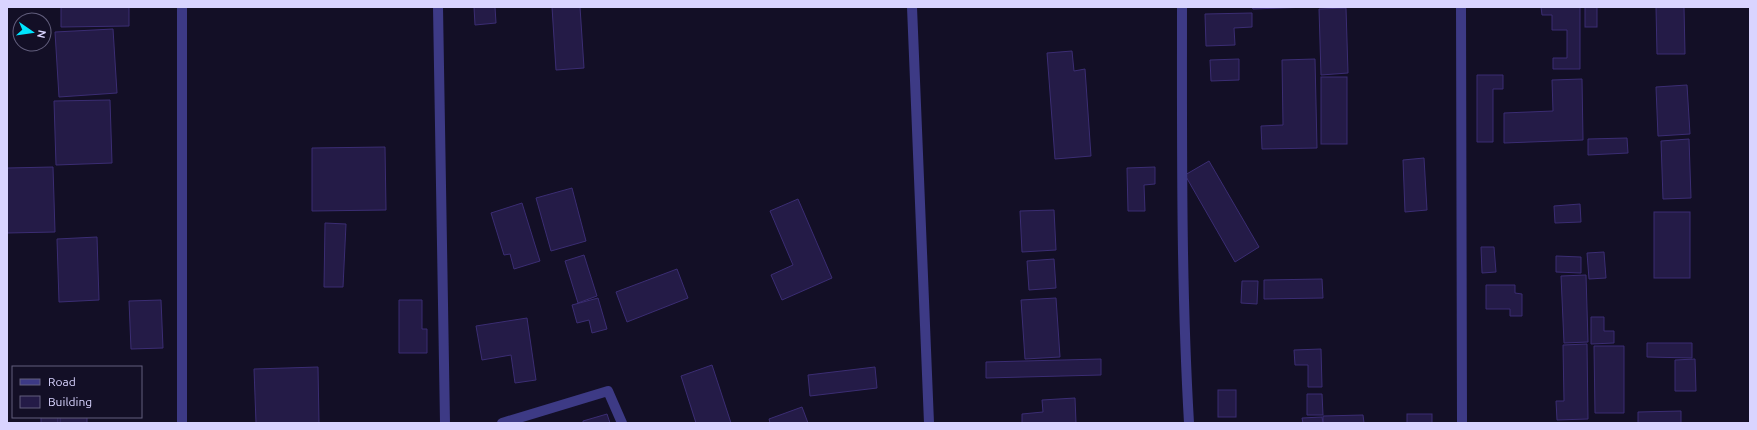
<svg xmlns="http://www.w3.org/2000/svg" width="1757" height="430" font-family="Ubuntu,sans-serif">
	<rect width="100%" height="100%" fill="#130f26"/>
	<g fill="#241b47" stroke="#3b2d73">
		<polygon points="61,7 129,7 129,26 61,27"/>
		<polygon points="474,7 495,7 496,23 475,25"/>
		<polygon points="552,7 580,7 584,68 556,70"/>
		<polygon points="1252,7 1310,7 1253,9"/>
		<polygon points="1541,7 1580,7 1580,69 1553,69 1553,58 1567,58 1567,30 1552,30 1552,15 1542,15"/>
		<rect x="1585" y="7" width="12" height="20"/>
		<polygon points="1656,7 1684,7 1685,54 1657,54"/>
		<polygon points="1346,8 1348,73 1321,75 1319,9"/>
		<polygon points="1252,13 1252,27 1234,28 1235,45 1206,46 1205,14"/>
		<polygon points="113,29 117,93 59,97 55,32"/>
		<polygon points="1072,51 1074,71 1085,69 1091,156 1055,159 1047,53"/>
		<polygon points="1239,59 1239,80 1211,81 1210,60"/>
		<polygon points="1315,59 1317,148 1262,149 1261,126 1283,125 1282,60"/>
		<polygon points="1477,75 1503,75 1503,89 1493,89 1493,142 1477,142"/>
		<rect x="1321" y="77" width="26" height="67"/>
		<polygon points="1582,79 1583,140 1504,143 1504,113 1553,111 1552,80"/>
		<polygon points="1687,85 1690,134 1658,136 1656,87"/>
		<polygon points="110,100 112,163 56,165 54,101"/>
		<polygon points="1627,138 1628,153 1588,155 1588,139"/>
		<polygon points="1689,139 1691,198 1663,199 1661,141"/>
		<polygon points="385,147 386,210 312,211 312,148"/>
		<polygon points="1424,158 1427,210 1405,212 1403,160"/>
		<polygon points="1209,161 1259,247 1235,262 1185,175"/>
		<polygon points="53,167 55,232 7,233 7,168"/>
		<polygon points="1155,167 1155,184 1144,185 1145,211 1128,211 1127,168"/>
		<polygon points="572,188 586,241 551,251 536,198"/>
		<polygon points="798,199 832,278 782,300 771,275 793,265 770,211"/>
		<polygon points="522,203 540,261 514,269 510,254 504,255 491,213"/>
		<polygon points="1580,204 1581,222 1555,223 1554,206"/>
		<polygon points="1054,210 1056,250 1022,252 1020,211"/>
		<rect x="1654" y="212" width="36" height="66"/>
		<polygon points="325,223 346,224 343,287 324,287"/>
		<polygon points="97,237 99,300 59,302 57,239"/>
		<polygon points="1481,247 1494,247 1496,272 1482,273"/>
		<polygon points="1604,252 1606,278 1589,279 1587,253"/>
		<polygon points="584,255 597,296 578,303 565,261"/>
		<polygon points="1556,256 1581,257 1581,273 1556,272"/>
		<polygon points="1054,259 1056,288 1029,290 1027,261"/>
		<polygon points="677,269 688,298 627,322 616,292"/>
		<polygon points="1586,275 1588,342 1564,343 1561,276"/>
		<polygon points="1322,279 1323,298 1264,299 1264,280"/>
		<polygon points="1242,281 1258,281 1257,304 1241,303"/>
		<polygon points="1486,285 1515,285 1515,293 1522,294 1522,316 1510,316 1510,309 1486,309"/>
		<polygon points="598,298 607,329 592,333 589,320 577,323 572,305"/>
		<polygon points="1056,298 1060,357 1025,359 1021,300"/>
		<polygon points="161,300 163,348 131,349 129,301"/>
		<polygon points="399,300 422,300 422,329 427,329 427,353 399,353"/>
		<polygon points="1591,317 1604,317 1604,331 1614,331 1614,343 1591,344"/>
		<polygon points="527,318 536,380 515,383 511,355 482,360 476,326"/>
		<polygon points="1647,343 1692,343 1692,358 1647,357"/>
		<polygon points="1587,344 1588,419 1557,420 1556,401 1564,401 1563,345"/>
		<polygon points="1594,346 1624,346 1624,413 1595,413"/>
		<polygon points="1321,349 1322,387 1308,387 1308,365 1295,365 1294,350"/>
		<polygon points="1101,359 1101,375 986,378 986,362"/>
		<polygon points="1695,359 1696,391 1675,391 1675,360"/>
		<polygon points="712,365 731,423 696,423 681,376"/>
		<polygon points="318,367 319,423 256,423 254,369"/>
		<polygon points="875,367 877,388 810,396 808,375"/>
		<rect x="1218" y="390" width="18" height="27"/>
		<polygon points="1307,394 1322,394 1323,415 1307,415"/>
		<polygon points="1075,398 1076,423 1022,423 1022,414 1043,412 1042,400"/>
		<polygon points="802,407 808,423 770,423 769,419"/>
		<polygon points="1681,411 1681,423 1638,423 1638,412"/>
		<polygon points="607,414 610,423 583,423 583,421"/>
		<rect x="1407" y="414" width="25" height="9"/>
		<polygon points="1363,415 1364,423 1323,423 1323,416"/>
		<rect x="41" y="417" width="17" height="6"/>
		<rect x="60" y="417" width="27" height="6"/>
		<polygon points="1322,417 1323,423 1303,423 1302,418"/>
	</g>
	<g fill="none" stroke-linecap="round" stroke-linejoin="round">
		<g stroke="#3d3a85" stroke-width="10">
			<polyline points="182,7 182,423"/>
			<polyline points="438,7 445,423"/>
			<polyline points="912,7 929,423"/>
			<path d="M1182,7C1182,146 1181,285 1189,423"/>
			<polyline points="1461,7 1462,423"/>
			<polyline points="502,423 608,391 622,423"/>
		</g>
	</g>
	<rect width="1757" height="430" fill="none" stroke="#d9d4ff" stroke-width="16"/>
	<rect x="12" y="366" width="130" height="52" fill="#130f26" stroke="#625e7d"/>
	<rect x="20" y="379" width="20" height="6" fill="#3d3a85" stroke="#625e7d"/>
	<text x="48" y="386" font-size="12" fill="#d9d4ff">Road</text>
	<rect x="20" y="396" width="20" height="12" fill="#241b47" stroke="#625e7d"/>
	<text x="48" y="406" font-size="12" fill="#d9d4ff">Building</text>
	<g transform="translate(32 32) rotate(103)"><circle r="19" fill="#130f26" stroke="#625e7d"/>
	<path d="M0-3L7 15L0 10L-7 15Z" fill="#00e5ff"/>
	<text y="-6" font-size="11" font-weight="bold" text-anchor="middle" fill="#d9d4ff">N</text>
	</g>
</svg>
